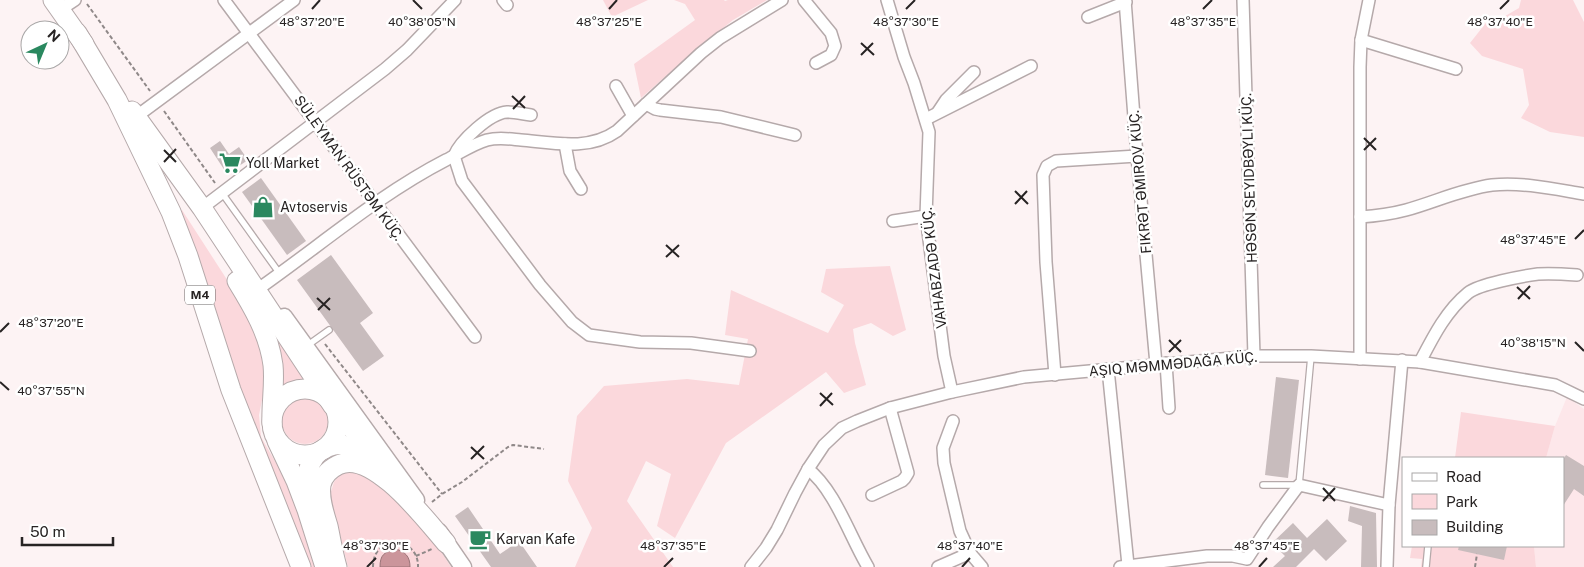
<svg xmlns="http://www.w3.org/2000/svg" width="1584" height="567" font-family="'Public Sans',sans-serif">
	<rect width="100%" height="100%" fill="#fdf3f4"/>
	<polygon fill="#fde7ea" points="1567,397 1584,409 1584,567 1536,567 1534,546 1563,546 1563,458 1546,458 1555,426"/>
	<g fill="#fbd8dc">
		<polygon points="603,0 648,0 612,17"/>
		<polygon points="674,0 724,0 725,1 728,0 767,0 733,20 683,61 641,98 634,64 695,20 685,4"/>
		<polygon points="1521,0 1573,0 1584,22 1584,137 1550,132 1521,118 1529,105 1523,69 1482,56 1470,43 1489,19 1500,19 1519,8"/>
		<polygon points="182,210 244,306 257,333 264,362 265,385 259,415 261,437 286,480 318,567 308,567 254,434 179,214"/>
		<polygon points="890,266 906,330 893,336 871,323 853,329 855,343 866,385 844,393 826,372 726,443 675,538 657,526 671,474 646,461 627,501 673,567 575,567 592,528 568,481 577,416 604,386 687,379 739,385 748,339 725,335 731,290 828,333 844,305 821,292 826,269"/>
		<polygon points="270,329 286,346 305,378 282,385"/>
		<circle cx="305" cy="421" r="23"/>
		<polygon points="1461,412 1555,426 1546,458 1455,458"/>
		<polygon points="349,469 389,489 438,547 451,567 348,567 330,495 334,482 339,475"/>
		<polygon points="1412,546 1534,546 1536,567 1421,567 1422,559 1410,558"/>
	</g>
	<path fill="#cb959b" stroke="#9a7377" d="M396,549C405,552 410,556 410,567H380C380,555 384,552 396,549Z"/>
	<g fill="#c8bcbd">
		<polygon points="220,141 229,154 239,147 248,160 227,174 210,148"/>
		<polygon points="261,178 306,241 287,255 242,192"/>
		<polygon points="331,255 373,313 360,323 384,356 363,371 297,280"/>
		<polygon points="1276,377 1299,380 1288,478 1265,475"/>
		<polygon points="1566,455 1584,466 1584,496 1574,489 1563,506 1563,460"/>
		<polygon points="1350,506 1376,513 1377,567 1361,567 1362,526 1348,521"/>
		<polygon points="468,507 500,554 519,541 537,567 491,567 455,516"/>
		<polygon points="1327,519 1347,541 1326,561 1314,549 1296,567 1273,567 1285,556 1272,543 1293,523 1307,538"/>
		<polygon points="1459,546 1507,546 1504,560 1458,550"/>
	</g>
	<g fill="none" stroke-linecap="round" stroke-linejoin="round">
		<g stroke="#b5a9aa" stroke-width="8">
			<g id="service">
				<polyline points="222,193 280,274"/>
				<polyline points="308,345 329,330"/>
				<polyline points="1263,485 1299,485 1311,356"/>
				<polyline points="1426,567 1428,546"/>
			</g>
		</g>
		<g stroke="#b5a9aa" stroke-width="14">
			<g id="minor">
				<polyline points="224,0 475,337"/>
				<polyline points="503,0 507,5"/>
				<polyline points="804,0 831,33 835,46 831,55 816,63"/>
				<polyline points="887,0 904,57 914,83 929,132 926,216 944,356 952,392"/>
				<polyline points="1125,0 1137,156 1156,364"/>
				<polyline points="1243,0 1254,356"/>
				<polyline points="60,10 75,0"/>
				<polyline points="1088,17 1126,2"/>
				<polyline points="1361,40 1456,69"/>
				<polyline points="616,86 633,116"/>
				<polyline points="646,104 655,109 660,110 721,117 795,135"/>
				<polyline points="938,112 946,100 974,72"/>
				<path d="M531,115C523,114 515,112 507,112C490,113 460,141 454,156L462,181L540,285L572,322L589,335L640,342L691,343L750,351"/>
				<polyline points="137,116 294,0"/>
				<polyline points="926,119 1031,66"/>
				<polyline points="565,144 570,171 581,189"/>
				<polyline points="202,208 385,69 407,50 455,0"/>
				<path d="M1360,217C1376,216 1391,214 1406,210C1435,202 1462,189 1492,185C1523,182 1554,189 1584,194"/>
				<polyline points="893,221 926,216"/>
				<path d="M261,287C322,244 380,194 446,160C460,153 473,144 487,140C499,137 510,139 521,140C554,143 589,151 617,131L701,53L720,38L782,0"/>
				<polyline points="1360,359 1360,67 1361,40 1369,0"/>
				<path d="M1420,362C1433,337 1446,311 1468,293C1479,284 1523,276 1538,274C1551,273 1564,274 1577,275"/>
				<polyline points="1166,363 1169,408"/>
				<polyline points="1108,369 1128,565"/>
				<polyline points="1055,375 1046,262 1043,175 1047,166 1056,161 1137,156"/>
				<polyline points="953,421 943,448 944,463 960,531 970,553 982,567"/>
				<path d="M808,469C835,490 850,537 868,567"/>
				<polyline points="872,495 902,481 905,478 908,473 890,408"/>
				<polyline points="751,567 766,548 777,530 795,493 808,469 824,445 842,428 857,421 890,408 952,392 1024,377 1254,356 1311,356 1420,362 1555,385 1584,399"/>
				<polyline points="938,567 970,553"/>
				<polyline points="1120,567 1207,556 1233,556 1247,559 1268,527 1299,485 1389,505"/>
				<polyline points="1387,567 1389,505 1402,360"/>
			</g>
		</g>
		<g stroke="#b5a9aa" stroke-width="19">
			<g id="secondary">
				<polyline points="284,317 416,500"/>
				<polyline points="333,406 346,425 373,451"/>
				<polyline points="439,532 463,567"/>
			</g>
		</g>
		<g stroke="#b5a9aa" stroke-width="21">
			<g id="trunk">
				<polyline points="53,0 84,44"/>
				<polyline points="77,33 117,100 171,212 188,256 231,390 301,567"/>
				<polyline points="132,111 202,208 333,406"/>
				<path d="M237,281C253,307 269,334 273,365C275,385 271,404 272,424"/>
				<circle cx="305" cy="422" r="33"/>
				<polyline points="277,441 296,481 307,510 325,567"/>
				<path d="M314,506C308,483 301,458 328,447C333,445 338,444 343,445C355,447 365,456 374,463"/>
				<path d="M337,567C333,553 331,540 328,526C324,513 319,498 321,485C323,475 330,469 338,465C372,448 426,520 446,543"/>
			</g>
		</g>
		<g stroke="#8f8888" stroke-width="2" stroke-dasharray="4 2.5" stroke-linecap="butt">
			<polyline points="87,4 150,91"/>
			<polyline points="164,111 215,183"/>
			<polyline points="325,344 442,494"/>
			<polyline points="432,502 442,494 462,482 508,447 513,445 544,449"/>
			<polyline points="416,556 432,549"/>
			<path d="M373,567C373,533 419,536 418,567"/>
			<polyline points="1475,567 1477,554"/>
		</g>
		<use href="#service" stroke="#fff" stroke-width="5.5"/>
		<use href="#minor" stroke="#fff" stroke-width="11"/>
		<use href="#secondary" stroke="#fff" stroke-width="16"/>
		<use href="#trunk" stroke="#fff" stroke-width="19"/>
	</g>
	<path fill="none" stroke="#272323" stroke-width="2" d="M413,0L422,9M312,9L320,0M609,9L617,0M906,9L915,0M1203,9L1212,0M1500,9L1509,0M861,43L874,55M861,55L873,43M512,96L525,108M513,109L525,96M1364,138L1376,150M164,150L176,162M1364,150L1376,138M164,162L176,149M1015,191L1028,204M1015,204L1027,191M1575,239L1584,230M666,245L679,257M666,257L679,245M1517,287L1530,299M317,298L330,310M1518,299L1530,286M318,310L330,298M0,332L9,323M1169,340L1181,352M1575,342L1584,351M1169,352L1181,340M0,382L9,390M820,393L833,405M820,406L832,393M471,447L484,459M471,459L484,446M1323,488L1335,501M1323,501L1335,488M367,567L376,558M664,567L673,558M962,567L970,558M1259,567L1267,558"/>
	<defs>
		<g id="supermarket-bare" transform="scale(1.725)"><path d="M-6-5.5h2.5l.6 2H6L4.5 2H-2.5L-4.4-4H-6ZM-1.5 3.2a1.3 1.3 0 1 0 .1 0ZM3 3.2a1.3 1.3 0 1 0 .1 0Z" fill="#2a885f" stroke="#fff" stroke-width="2.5" paint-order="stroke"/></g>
		<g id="shop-bare" transform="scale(1.725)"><path d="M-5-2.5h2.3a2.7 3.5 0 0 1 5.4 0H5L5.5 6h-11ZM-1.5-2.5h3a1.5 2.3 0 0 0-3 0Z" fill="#2a885f" stroke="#fff" stroke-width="2.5" paint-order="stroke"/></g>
		<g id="cafe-bare" transform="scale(1.725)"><path d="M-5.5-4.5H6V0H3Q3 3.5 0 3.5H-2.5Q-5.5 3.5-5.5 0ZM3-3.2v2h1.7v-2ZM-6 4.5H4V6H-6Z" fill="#2a885f" stroke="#fff" stroke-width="2.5" paint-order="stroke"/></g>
	</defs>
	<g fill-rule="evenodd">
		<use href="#supermarket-bare" x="230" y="163"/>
		<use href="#shop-bare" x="263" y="207"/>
		<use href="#cafe-bare" x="480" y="539"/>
	</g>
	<g text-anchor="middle" stroke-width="5" stroke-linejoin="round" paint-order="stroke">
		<rect fill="#fff" stroke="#686565" stroke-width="1" x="185" y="285.5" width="30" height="19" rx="4"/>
		<g font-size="12" font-weight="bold" fill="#272323">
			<text x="200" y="299">M4</text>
		</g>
		<g font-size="14" fill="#272323" stroke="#fff" text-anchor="start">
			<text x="246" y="168">Yoll Market</text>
			<text x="280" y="212">Avtoservis</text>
			<text x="496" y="544">Karvan Kafe</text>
		</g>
		<g font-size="14" fill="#272323" stroke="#fff">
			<text transform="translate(349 168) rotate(54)" y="5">SÜLEYMAN RÜSTƏM KÜÇ.</text>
			<text transform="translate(1249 178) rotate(-92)" y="5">HƏSƏN SEYIDBƏYLI KÜÇ.</text>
			<text transform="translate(1140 182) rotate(-95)" y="5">FIKRƏT ƏMIROV KÜÇ.</text>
			<text transform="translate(934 268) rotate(-97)" y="5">VAHABZADƏ KÜÇ.</text>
			<text transform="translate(1173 364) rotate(-5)" y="5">AŞIQ MƏMMƏDAĞA KÜÇ.</text>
		</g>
	</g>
	<g font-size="12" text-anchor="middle" fill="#272323" stroke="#fff" stroke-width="5" stroke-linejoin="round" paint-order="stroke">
		<text x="422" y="26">40°38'05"N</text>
		<text x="1500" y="26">48°37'40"E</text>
		<text x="312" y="26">48°37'20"E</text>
		<text x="609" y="26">48°37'25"E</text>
		<text x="906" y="26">48°37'30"E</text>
		<text x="1203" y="26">48°37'35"E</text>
		<text x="1533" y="244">48°37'45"E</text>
		<text x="51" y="327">48°37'20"E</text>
		<text x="1533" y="347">40°38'15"N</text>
		<text x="51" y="395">40°37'55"N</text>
		<text x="376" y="550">48°37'30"E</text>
		<text x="673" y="550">48°37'35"E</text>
		<text x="970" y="550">48°37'40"E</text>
		<text x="1267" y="550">48°37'45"E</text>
	</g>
	<rect x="1402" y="457" width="162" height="90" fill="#ffffff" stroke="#a9a7a7"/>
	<rect x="1412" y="473" width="25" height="8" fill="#ffffff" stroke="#a9a7a7"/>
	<text x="1446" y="482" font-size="15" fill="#272323">Road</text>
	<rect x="1412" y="494" width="25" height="15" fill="#fbd8dc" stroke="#a9a7a7"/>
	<text x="1446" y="507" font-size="15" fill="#272323">Park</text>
	<rect x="1412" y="520" width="25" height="15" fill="#c8bcbd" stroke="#a9a7a7"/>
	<text x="1446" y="532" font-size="15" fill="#272323">Building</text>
	<g transform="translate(45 45) rotate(44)"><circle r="24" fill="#ffffff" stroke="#a9a7a7"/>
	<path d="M0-4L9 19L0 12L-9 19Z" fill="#2a885f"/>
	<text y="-8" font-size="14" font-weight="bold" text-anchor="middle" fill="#272323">N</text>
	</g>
	<path d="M22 537v8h91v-8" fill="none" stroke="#272323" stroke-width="2.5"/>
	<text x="30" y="537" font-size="15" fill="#272323" stroke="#ffffff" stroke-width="4" paint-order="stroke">50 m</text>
</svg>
